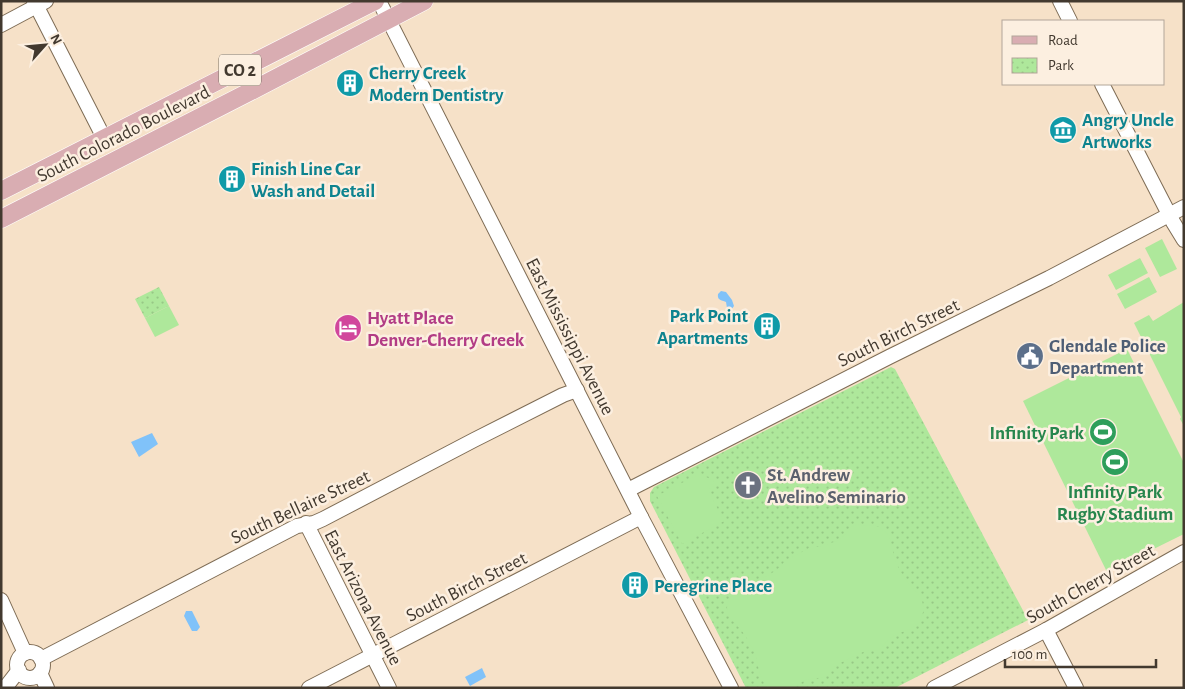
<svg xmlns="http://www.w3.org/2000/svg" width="1185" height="689" font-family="'Alegreya Sans',sans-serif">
	<defs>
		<pattern id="park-dots" width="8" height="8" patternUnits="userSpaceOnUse" patternTransform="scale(1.25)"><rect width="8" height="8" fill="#aee89b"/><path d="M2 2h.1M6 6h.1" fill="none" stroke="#97c886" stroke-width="1.8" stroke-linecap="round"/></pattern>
	</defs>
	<rect width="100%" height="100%" fill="#f6e1c8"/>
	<g fill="url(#park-dots)">
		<polygon points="159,287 169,306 145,318 135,299"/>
		<polygon points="891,367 895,369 1028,620 895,688 746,688 650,501 650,493 654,487"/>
	</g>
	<g fill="#aee89b">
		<polygon points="1162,239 1177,269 1160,277 1145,248"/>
		<polygon points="1140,258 1148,273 1116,290 1108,275"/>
		<polygon points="1149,277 1157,292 1125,309 1117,294"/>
		<polygon points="1184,302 1184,426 1180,419 1181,417 1134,323 1149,315 1153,321"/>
		<polygon points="169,306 179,325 155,337 145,318"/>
		<polygon points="1127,349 1184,463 1184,534 1107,572 1023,401"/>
		<polygon points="699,474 713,480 716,485 708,490 724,521 682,544 657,496"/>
		<path d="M858,524L864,526L873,525L879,527L889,535L895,560L900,571L911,587L918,593L922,601L924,609L920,622L910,629L897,634L889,639L881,648L876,651L871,650L863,652L840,663L832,669L830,674L825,677L805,680L793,688H768C758,678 759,664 754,651C752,647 749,642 746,637C741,627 728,620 727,608C727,597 736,593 739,584L745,581L756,580L769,575L779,568L785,561L811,547H818L837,541L846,534L851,527Z"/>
	</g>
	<g fill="#80c2f9">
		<path d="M721,291L726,292L732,300L734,306L731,310L727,308L726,302C721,300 717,300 718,294Z"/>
		<polygon points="152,433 158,444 139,457 131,442"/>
		<polygon points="186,611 192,611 200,627 197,631 192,631 184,616"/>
		<polygon points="482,668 486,677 470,686 465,677"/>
	</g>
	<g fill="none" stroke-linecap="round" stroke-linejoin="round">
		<g stroke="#7e6c55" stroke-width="16">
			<g id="minor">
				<polyline points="34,1 104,138"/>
				<polyline points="379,1 641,517 731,688"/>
				<polyline points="1060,1 1070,21"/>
				<polyline points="1,25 46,1"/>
				<polyline points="1102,84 1173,222 1184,240"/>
				<polyline points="628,490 889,357 1049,278 1184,207"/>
				<polyline points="306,523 389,688"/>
				<polyline points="1,600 25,653"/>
				<polyline points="1046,630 1076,688"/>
				<circle cx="30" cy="665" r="13"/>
				<polyline points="41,659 297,526 314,523 323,519 474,440 563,395 577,390"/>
				<polyline points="40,673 47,688"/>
				<polyline points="5,688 19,670"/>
				<polyline points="309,688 641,517"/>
				<polyline points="934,688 1046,630 1184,552"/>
			</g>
		</g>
		<g stroke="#fff" stroke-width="19">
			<g id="major">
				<polyline points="1,191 375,1"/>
				<polyline points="1,219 257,88 424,1"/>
			</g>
		</g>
		<use href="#minor" stroke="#fff" stroke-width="14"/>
		<use href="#major" stroke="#d9adb2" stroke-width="18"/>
	</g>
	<defs>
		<g id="building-disc" transform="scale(1.4375)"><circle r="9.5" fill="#0f9aa8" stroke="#fcefe0"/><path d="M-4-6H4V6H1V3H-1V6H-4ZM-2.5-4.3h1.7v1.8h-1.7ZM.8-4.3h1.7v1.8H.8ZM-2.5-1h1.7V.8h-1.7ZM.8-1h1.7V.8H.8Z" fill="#fff"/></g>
		<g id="museum-disc" transform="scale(1.4375)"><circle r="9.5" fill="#0f9aa8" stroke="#fcefe0"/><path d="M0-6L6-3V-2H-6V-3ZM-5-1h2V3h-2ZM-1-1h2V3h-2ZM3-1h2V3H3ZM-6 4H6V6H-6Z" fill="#fff"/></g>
		<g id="hotel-disc" transform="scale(1.4375)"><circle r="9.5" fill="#d1479c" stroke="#fcefe0"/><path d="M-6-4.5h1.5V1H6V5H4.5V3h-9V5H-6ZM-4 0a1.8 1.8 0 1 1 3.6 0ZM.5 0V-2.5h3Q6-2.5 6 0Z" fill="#fff"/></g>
		<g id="civic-disc" transform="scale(1.4375)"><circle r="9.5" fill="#5c6f8a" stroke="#fcefe0"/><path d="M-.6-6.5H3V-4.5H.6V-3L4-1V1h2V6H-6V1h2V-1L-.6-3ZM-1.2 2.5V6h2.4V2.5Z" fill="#fff"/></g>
		<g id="stadium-disc" transform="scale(1.4375)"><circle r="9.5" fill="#2e9e5b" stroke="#fcefe0"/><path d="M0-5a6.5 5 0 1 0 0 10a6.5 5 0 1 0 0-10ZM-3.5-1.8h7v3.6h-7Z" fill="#fff"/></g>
		<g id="church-disc" transform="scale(1.4375)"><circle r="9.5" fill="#6b7280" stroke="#fcefe0"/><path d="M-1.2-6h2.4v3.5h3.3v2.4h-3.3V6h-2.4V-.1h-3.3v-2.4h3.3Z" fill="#fff"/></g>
	</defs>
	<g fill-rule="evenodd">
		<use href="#building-disc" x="350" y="83"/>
		<use href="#museum-disc" x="1063" y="130"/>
		<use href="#building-disc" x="232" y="179"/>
		<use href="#building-disc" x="767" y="326"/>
		<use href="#hotel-disc" x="348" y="328"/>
		<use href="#civic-disc" x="1030" y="356"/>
		<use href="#stadium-disc" x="1103" y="432"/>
		<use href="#stadium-disc" x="1115" y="462"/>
		<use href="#church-disc" x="748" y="485"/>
		<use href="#building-disc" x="635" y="585"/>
	</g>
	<g text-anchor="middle" stroke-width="5" stroke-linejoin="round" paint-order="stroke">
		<rect fill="#fcefe0" stroke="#7a7064" stroke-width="1" x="219" y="54.5" width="42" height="31" rx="4"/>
		<g font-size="18" font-weight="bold" fill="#42392f">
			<text x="240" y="76">CO 2</text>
		</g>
		<g font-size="19" font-weight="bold" fill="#0d838f" stroke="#fcefe0" text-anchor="start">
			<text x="369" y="79">Cherry Creek<tspan x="369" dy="22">Modern Dentistry</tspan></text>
			<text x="1082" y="126">Angry Uncle<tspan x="1082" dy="22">Artworks</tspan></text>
			<text x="251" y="175">Finish Line Car<tspan x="251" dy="22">Wash and Detail</tspan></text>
			<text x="748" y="322" text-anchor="end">Park Point<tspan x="748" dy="22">Apartments</tspan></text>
			<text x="654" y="592">Peregrine Place</text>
		</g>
		<g font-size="19" fill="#42392f" stroke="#fcefe0">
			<text transform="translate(123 133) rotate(-27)" y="7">South Colorado Boulevard</text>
			<text transform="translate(898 332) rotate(-26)" y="7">South Birch Street</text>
			<text transform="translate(571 336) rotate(63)" y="7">East Mississippi Avenue</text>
			<text transform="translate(300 506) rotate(-25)" y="7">South Bellaire Street</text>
			<text transform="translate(1090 583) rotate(-29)" y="7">South Cherry Street</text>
			<text transform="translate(466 586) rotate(-27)" y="7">South Birch Street</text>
			<text transform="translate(364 597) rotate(63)" y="7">East Arizona Avenue</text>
		</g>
		<g font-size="19" font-weight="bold" fill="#b23c85" stroke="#fcefe0" text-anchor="start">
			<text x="367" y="324">Hyatt Place<tspan x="367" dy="22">Denver-Cherry Creek</tspan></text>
		</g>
		<g font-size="19" font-weight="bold" fill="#4e5e75" stroke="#fcefe0" text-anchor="start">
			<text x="1049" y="352">Glendale Police<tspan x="1049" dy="22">Department</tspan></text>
		</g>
		<g font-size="19" font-weight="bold" fill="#27864d" stroke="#fcefe0" text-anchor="end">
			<text x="1084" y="439">Infinity Park</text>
			<text x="1115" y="498" text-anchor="middle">Infinity Park<tspan x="1115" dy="22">Rugby Stadium</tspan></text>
		</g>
		<g font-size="19" font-weight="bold" fill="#5b616d" stroke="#fcefe0" text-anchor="start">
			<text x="767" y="481">St. Andrew<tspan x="767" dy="22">Avelino Seminario</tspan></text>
		</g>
	</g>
	<rect width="1185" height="689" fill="none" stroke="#42392f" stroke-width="5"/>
	<rect x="1002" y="20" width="162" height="65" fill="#fcefe0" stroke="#b2a699"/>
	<rect x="1012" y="36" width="25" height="8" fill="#d9adb2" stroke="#b2a699"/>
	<text x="1048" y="45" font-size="15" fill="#42392f">Road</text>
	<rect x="1012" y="58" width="25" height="15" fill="url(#park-dots)" stroke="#b2a699"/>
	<text x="1048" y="70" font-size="15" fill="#42392f">Park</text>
	<g transform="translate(45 45) rotate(63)" stroke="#fcefe0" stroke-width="4" paint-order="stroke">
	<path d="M0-4L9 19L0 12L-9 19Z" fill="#42392f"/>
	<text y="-8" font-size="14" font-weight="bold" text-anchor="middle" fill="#42392f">N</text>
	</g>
	<path d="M1005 659v8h151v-8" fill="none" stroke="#42392f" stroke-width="2.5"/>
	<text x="1012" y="659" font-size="15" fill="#42392f" stroke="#fcefe0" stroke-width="4" paint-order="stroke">100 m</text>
</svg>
